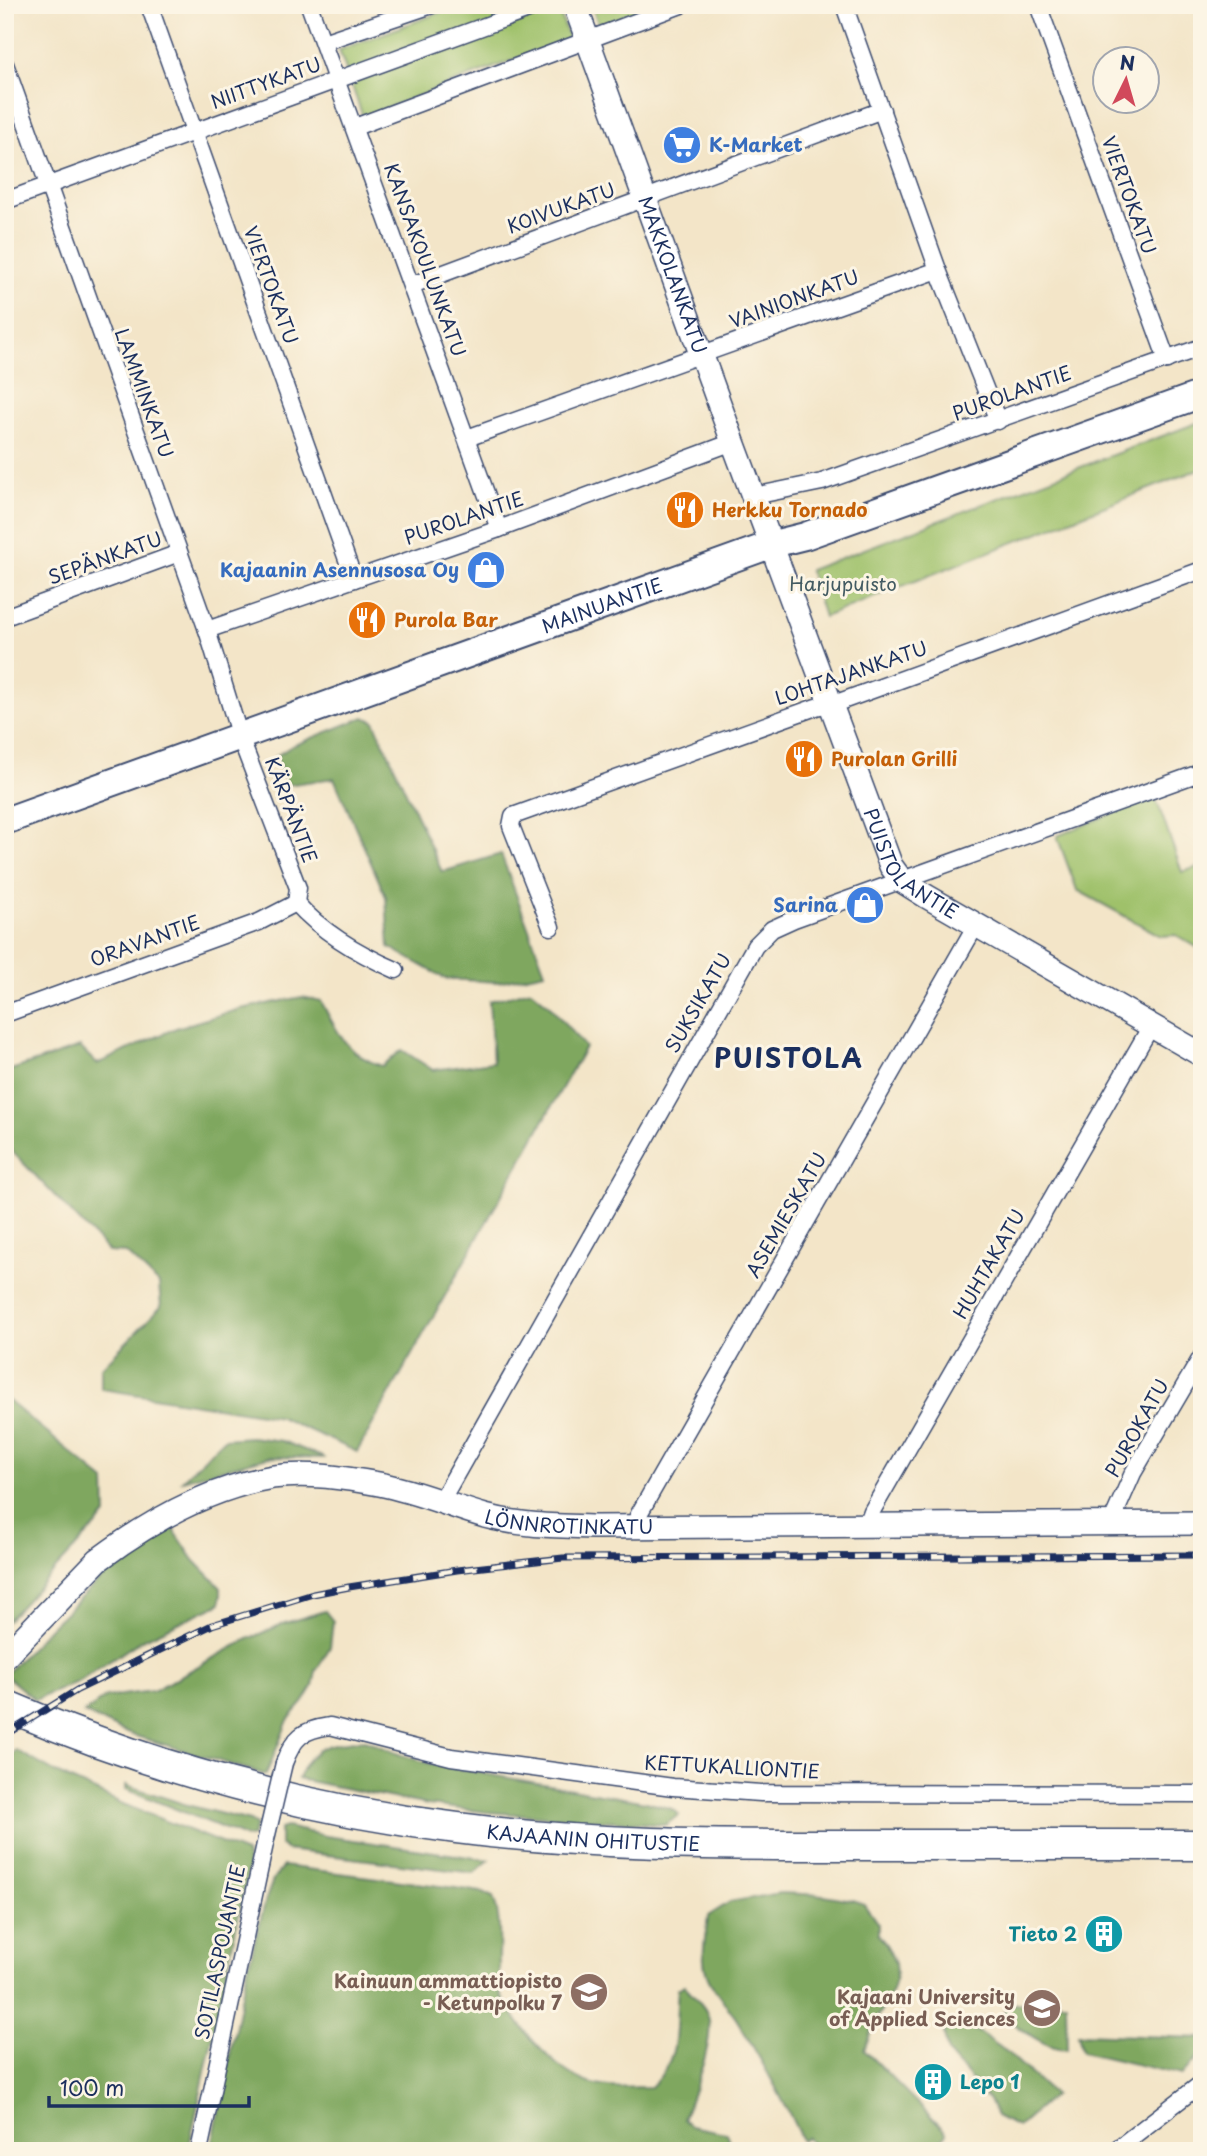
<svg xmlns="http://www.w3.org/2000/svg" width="1207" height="2156" font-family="'Playpen Sans',sans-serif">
	<rect width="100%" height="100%" fill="#fcf5e5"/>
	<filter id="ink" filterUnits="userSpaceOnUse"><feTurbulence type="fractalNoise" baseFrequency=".0143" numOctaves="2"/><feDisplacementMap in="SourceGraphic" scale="14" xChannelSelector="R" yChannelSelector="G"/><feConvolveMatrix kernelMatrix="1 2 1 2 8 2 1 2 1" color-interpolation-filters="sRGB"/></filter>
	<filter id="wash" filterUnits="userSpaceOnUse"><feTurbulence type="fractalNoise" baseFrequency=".00686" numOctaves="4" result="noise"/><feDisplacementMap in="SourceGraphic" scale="28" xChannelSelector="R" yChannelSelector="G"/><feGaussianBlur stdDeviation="1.57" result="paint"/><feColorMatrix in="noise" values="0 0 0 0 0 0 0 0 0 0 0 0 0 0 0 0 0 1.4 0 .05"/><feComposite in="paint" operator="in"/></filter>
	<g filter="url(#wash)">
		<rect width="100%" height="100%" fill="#f3e5c8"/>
		<g fill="#9fc16a" stroke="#5d7864" stroke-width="2">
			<polygon points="460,5 557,5 569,39 363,117 339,50"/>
			<polygon points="591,5 661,5 600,28"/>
			<polygon points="1202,421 1202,468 824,617 809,570"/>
			<polygon points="1155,796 1182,872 1202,866 1202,950 1176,935 1161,936 1077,890 1057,836"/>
		</g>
		<g fill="#7fa75e" stroke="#4d6b5e" stroke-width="2">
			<polygon points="364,717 374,721 442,872 501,854 545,972 498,982 446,979 389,947 386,897 334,778 287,785 276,756 292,746"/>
			<path d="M531,990L550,1006L585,1047L357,1452L280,1417L101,1389V1368L161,1307L159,1284L126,1253L109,1252L5,1144V1072L80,1047L97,1064L176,1028L240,1009L302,997L321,1001C337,1032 347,1055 382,1066L402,1050L433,1070L493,1062L489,1001Z"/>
			<polygon points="5,1398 105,1481 106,1515 5,1623"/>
			<polygon points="251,1437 282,1441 325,1458 268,1457 182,1480 224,1439"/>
			<polygon points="172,1527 194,1560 221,1588 221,1603 142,1640 79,1681 35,1700 5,1675 50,1627 119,1561"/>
			<polygon points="325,1611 333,1621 330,1647 316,1671 313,1687 303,1703 288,1720 266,1775 129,1734 84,1713 106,1697 153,1691 248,1639 285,1623"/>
			<path d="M365,1740L401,1755L435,1765L646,1802L672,1809L679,1815L665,1825L486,1812L428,1805L298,1779C312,1743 330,1744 365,1740Z"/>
			<polygon points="16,1750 58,1774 123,1804 246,1853 249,1867 188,2151 5,2151 5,1765"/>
			<polygon points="126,1785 187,1805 250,1821 256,1825 252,1837 245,1837 126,1789"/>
			<polygon points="286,1827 326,1836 489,1860 474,1873 286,1850 280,1844 280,1829"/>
			<path d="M283,1866L456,1888L481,1892L493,1897C505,1927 495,1962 501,1994C503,2000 508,2006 512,2012C530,2041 566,2082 602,2086C617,2089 635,2087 651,2087C683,2056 674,2027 678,1989L684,1985C691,1993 701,2002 706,2011C719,2035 692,2094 683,2119L690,2126L727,2133L733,2151H211L245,1979L266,1899L273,1880Z"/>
			<path d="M780,1893L824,1895L852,1900L864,1904L878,1924V1934L887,1946L895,1963L896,1976L892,1991L873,2026L864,2050L947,2133L933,2151H817L807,2137L802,2140C783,2099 761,2059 737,2020C729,2007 711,1989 707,1975C700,1956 706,1936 708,1916L730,1902Z"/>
			<path d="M1066,2002L1067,2050C1042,2047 1023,2030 1003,2015L1008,2004Z"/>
			<polygon points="946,2020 967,2024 1007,2052 1054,2095 1018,2127 996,2116 989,2100 948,2053 944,2035"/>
			<polygon points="1078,2034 1202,2038 1202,2053 1182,2075 1082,2052"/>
		</g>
	</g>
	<g filter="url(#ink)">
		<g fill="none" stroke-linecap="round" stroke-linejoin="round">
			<g stroke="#3b4a6e" stroke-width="19">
				<g id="street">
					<polyline points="149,5 354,579"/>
					<polyline points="309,5 499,529"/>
					<polyline points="844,5 938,270 998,421"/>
					<polyline points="1038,5 1167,360"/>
					<polyline points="323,42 432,5"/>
					<polyline points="5,64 207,630 240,737 298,888 296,903"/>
					<polyline points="355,127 681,5"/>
					<polyline points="5,201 542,5"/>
					<polyline points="412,285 882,110"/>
					<polyline points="467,438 938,270"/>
					<polyline points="754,496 822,482 1202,347"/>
					<polyline points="5,617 179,553"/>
					<polyline points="207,630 499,529 733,442"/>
					<path d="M296,903C323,933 359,954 396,970"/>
					<polyline points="551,927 511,826 513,816 816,707 842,701 1202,570"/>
					<polyline points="5,1014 259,922 296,903"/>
					<polyline points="441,1501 755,946 772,929 794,919 1202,772"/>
					<polyline points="1111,1523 1133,1473 1202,1356"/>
					<polyline points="867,1525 872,1511 1151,1026"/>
					<polyline points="634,1526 639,1514 976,925"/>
					<path d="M284,1763C294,1737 302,1730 330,1726L451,1757L673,1787L761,1793L1202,1794"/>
					<polyline points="199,2151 266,1839"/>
					<polyline points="1114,2151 1202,2083"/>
				</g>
			</g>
			<g stroke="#3b4a6e" stroke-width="26">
				<g id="secondary">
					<path id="s1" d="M575,5L733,442L891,866L902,881L926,896L1202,1055"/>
					<path id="s2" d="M5,1657L98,1560C150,1521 208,1488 273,1477C307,1472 346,1478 379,1484C416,1491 450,1506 485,1516C522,1526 559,1526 596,1527L1202,1523"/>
				</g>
			</g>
			<g stroke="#3b4a6e" stroke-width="30">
				<g id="primary">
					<path id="s3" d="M5,821L773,544L805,536L1202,394"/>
				</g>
			</g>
			<g stroke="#3b4a6e" stroke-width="33">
				<g id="highway">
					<path id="s4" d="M5,1705C150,1767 302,1809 457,1828C587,1845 717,1845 848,1845C966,1845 1084,1845 1202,1845"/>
				</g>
			</g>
			<use href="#street" stroke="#fff" stroke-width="16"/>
			<use href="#secondary" stroke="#fff" stroke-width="23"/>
			<use href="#primary" stroke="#fff" stroke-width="26"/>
			<use href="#highway" stroke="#fff" stroke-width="30"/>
			<g stroke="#1b2f5e" stroke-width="7">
				<polyline id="rail" points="5,1735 77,1690 212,1625 313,1594 349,1587 457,1570 563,1558 1202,1555"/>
			</g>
			<use href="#rail" stroke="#fcf5e5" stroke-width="4.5" stroke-dasharray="13" stroke-linecap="butt"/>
			<g stroke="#3b4a6e" stroke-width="19" stroke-linecap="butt">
				<polyline id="street-bridge" points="266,1839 284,1763"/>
			</g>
			<use href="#street-bridge" stroke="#fff" stroke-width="16"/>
		</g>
	</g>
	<defs>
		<g id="supermarket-disc" transform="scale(2.0125)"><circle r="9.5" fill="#3f7fe0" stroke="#fcf5e5"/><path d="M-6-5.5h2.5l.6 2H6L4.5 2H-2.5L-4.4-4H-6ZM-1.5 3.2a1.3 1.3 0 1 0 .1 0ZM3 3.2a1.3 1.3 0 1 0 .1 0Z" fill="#fff"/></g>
		<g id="restaurant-disc" transform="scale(2.0125)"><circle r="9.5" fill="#e8710a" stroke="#fcf5e5"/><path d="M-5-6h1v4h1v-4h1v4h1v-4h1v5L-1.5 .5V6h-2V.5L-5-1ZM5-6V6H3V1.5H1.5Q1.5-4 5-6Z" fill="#fff"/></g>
		<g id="shop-disc" transform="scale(2.0125)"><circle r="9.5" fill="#3f7fe0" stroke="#fcf5e5"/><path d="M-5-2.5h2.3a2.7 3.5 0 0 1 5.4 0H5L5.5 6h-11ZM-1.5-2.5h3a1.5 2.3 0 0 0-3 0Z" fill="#fff"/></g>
		<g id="building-disc" transform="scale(2.0125)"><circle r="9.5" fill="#0f9aa8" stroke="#fcf5e5"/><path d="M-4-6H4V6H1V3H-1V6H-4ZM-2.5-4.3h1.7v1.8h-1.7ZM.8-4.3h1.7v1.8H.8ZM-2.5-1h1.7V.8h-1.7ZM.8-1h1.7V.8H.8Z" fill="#fff"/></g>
		<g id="school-disc" transform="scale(2.0125)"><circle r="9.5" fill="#8d6e63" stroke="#fcf5e5"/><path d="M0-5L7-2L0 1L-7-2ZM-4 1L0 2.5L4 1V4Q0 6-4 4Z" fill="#fff"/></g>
		<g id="university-disc" transform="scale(2.0125)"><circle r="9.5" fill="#8d6e63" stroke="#fcf5e5"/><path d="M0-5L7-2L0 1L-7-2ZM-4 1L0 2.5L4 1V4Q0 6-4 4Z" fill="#fff"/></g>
	</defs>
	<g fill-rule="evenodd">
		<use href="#supermarket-disc" x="682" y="145"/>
		<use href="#restaurant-disc" x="685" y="510"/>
		<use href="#shop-disc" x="486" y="570"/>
		<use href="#restaurant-disc" x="367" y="620"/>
		<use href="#restaurant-disc" x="804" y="759"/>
		<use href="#shop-disc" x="865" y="905"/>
		<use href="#building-disc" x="1104" y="1934"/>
		<use href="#school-disc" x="589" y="1992"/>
		<use href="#university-disc" x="1042" y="2008"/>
		<use href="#building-disc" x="933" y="2082"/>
	</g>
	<g text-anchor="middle" stroke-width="6" stroke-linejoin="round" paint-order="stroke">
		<g font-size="19" fill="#1b2f5e" stroke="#fcf5e5">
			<text transform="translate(266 83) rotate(-20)" y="7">NIITTYKATU</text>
			<text transform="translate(1129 195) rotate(70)" y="7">VIERTOKATU</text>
			<text transform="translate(561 208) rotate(-20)" y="7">KOIVUKATU</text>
			<text transform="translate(425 260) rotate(70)" y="7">KANSAKOULUNKATU</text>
			<text dy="7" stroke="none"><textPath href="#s1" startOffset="287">MAKKOLANKATU</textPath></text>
			<text transform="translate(271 285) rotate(70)" y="7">VIERTOKATU</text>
			<text transform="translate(794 299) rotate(-20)" y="7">VAINIONKATU</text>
			<text transform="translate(144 393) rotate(70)" y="7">LAMMINKATU</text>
			<text transform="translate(1012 393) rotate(-20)" y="7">PUROLANTIE</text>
			<text transform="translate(464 518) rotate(-19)" y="7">PUROLANTIE</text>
			<text transform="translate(105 558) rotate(-20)" y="7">SEPÄNKATU</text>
			<text dy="7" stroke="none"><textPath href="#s3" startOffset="635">MAINUANTIE</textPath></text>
			<text transform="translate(851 673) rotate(-19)" y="7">LOHTAJANKATU</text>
			<text transform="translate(291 810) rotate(69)" y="7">KÄRPÄNTIE</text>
			<text dy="7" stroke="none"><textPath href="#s1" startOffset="928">PUISTOLANTIE</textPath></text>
			<text transform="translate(145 941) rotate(-20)" y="7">ORAVANTIE</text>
			<text transform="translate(698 1003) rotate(-60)" y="7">SUKSIKATU</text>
			<text transform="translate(786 1215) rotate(-60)" y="7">ASEMIESKATU</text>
			<text transform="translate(989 1264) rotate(-60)" y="7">HUHTAKATU</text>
			<text transform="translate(1137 1428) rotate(-61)" y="7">PUROKATU</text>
			<text dy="7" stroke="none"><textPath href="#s2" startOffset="632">LÖNNROTINKATU</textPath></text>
			<text transform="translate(732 1767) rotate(3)" y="7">KETTUKALLIONTIE</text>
			<text dy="7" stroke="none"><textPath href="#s4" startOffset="607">KAJAANIN OHITUSTIE</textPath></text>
			<text transform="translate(220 1952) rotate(-78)" y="7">SOTILASPOJANTIE</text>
		</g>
		<g font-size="19" font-weight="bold" fill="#366cbe" stroke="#fcf5e5" text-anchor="end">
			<text x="709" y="152" text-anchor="start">K-Market</text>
			<text x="459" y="577">Kajaanin Asennusosa Oy</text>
			<text x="838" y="912">Sarina</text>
		</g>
		<g font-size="19" font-weight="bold" fill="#c56008" stroke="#fcf5e5" text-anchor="start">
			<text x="712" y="517">Herkku Tornado</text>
			<text x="394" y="627">Purola Bar</text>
			<text x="831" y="766">Purolan Grilli</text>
		</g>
		<g font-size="19" fill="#435b62" stroke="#fcf5e5">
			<text x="843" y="591">Harjupuisto</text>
		</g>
		<g font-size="19" font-weight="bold" fill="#0d838f" stroke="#fcf5e5" text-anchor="end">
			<text x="1077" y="1941">Tieto 2</text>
			<text x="960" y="2089" text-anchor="start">Lepo 1</text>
		</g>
		<g font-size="19" font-weight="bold" fill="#785e54" stroke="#fcf5e5" text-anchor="end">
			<text x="562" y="1988">Kainuun ammattiopisto<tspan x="562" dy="22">- Ketunpolku 7</tspan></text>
			<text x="1015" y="2004">Kajaani University<tspan x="1015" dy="22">of Applied Sciences</tspan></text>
		</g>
		<g font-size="26" font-weight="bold" letter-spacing="2" fill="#1b2f5e" stroke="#fcf5e5">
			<text x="789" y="1068">PUISTOLA</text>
		</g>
	</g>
	<rect width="1207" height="2156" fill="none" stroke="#fcf5e5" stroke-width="28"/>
	<g transform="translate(1126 80) rotate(5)"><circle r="33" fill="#fcf5e5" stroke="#a2a6af" stroke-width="2"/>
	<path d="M0-5L12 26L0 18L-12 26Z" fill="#d1495b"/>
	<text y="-10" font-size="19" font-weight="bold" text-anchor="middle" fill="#1b2f5e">N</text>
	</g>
	<path d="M49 2096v10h200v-10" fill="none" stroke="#1b2f5e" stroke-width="3.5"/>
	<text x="60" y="2096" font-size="21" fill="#1b2f5e" stroke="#fcf5e5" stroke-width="5" paint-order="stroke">100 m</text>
</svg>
